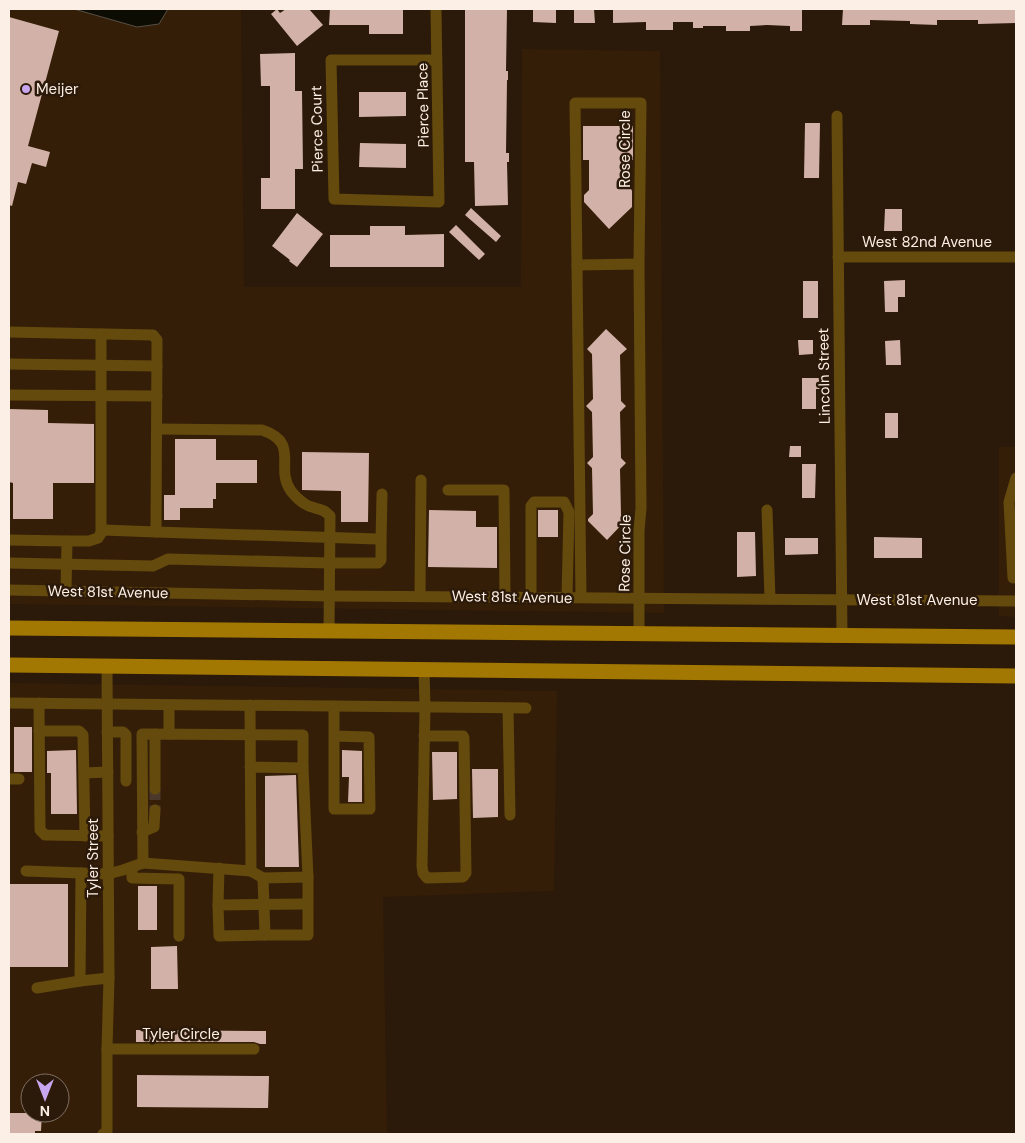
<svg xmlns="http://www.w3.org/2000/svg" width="1025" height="1143" font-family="'DM Sans',sans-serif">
	<rect width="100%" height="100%" fill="#2b1909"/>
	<g fill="#351e08" fill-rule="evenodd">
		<polygon points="9,9 241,9 244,287 521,287 522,49 660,51 664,613 9,604"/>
		<polygon points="999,447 1016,447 1016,617 999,616"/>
		<path d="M9,683L557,691L554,891L383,897L387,1134H9ZM30,1083H60V1113H30Z"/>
	</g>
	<polygon fill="#0d0c02" stroke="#555046" points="74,9 168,9 159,24 137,27"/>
	<g fill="#d2b2a8">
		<polygon points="277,9 280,13 286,9 309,9 323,25 297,46 271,14"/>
		<polygon points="330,9 403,9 403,34 369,34 369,25 329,25"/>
		<polygon points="465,9 507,9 506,71 508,71 508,80 507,80 506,153 509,153 509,162 507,162 508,205 475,206 474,162 465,162"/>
		<polygon points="533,9 556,9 556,23 533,22"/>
		<polygon points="574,9 594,9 595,23 574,23"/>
		<polygon points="613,9 723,9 723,10 741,10 756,9 802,9 802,31 790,31 790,26 767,25 750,26 750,31 726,31 726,26 703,26 703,28 693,28 693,22 673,22 673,30 646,30 646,22 613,23"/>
		<polygon points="843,9 1016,9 1016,23 978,24 978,20 937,20 937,25 910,24 910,21 870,20 870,25 842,25"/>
		<polygon points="9,17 59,31 28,146 50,152 46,167 32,163 26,184 18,182 12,206 9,205"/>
		<polygon points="295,53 295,91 302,91 303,169 295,169 295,209 261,209 261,178 270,178 270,86 261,86 260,54"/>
		<polygon points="359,92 406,92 406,116 359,117"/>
		<polygon points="805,123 820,123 819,178 804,178"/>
		<polygon points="583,126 633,126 633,160 631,160 631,189 632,191 632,207 609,229 584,202 584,195 589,190 589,160 583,160"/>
		<polygon points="360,143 406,144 406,168 359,167"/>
		<polygon points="471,208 501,236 496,242 465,215"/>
		<polygon points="885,209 902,209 902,231 884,231"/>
		<polygon points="297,213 323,234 297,267 289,261 290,260 272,246"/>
		<polygon points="456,225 485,254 479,260 449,232"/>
		<polygon points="370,226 405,226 405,235 444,234 444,267 330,267 330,235 370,235"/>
		<polygon points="905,280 905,297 898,297 898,312 885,312 884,281"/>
		<rect x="803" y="281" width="15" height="37"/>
		<polygon points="606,329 627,349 620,355 621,401 626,406 620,412 621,458 626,463 620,469 621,515 626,520 607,540 588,521 588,519 593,514 592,468 587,463 593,457 592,412 586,406 593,399 592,354 587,349"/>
		<polygon points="798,340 813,340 813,354 799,355"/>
		<polygon points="900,340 901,365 886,365 885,341"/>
		<polygon points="802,378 821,378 821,389 816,389 816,409 802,409"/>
		<polygon points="9,409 48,410 48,423 94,424 94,483 53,483 53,519 13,519 13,483 9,482"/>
		<rect x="885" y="413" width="13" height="25"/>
		<polygon points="175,439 216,439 216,460 257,460 257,483 216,483 216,499 213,499 213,508 180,508 180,520 164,520 164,495 175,495"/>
		<polygon points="790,446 801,446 801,457 789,457"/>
		<polygon points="302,452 369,453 368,522 341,522 341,491 302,490"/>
		<polygon points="802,464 816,464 815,498 802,498"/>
		<polygon points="429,510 476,511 476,527 497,527 497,568 428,567"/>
		<rect x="538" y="510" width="20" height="27"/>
		<polygon points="737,532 755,532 756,576 737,577"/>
		<polygon points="874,537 922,538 922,558 874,558"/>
		<polygon points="785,538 818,538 818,554 785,555"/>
		<rect x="14" y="727" width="18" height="45"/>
		<polygon points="76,750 77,814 51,814 51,773 47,773 47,751"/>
		<polygon points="342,750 362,751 362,802 348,802 349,777 342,777"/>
		<polygon points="432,752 457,752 457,799 433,800"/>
		<polygon points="472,769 498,769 498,817 473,818"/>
		<polygon points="296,775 299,867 265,867 265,776"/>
		<rect x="9" y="884" width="59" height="83"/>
		<rect x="138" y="886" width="19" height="44"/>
		<polygon points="177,946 178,989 151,989 151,947"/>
		<polygon points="136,1030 266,1031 266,1044 260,1044 254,1042 136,1042"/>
		<polygon points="137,1075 269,1076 268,1108 137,1107"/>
		<polygon points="9,1113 42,1113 41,1131 35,1131 35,1134 9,1134"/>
	</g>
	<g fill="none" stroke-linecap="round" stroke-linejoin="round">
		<polyline stroke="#4a392a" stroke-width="11" stroke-dasharray="11 5.5" stroke-linecap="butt" points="155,789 155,810"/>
		<g stroke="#644a0d" stroke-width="11">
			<polyline points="436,9 439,202 334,199 331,60 437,60"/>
			<polyline points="837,116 842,636"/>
			<polyline points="838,257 1016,257"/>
			<polyline points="577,265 639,264"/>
			<polyline points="9,332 153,335 157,340 156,532 103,530 98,538 89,541 67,541"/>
			<polyline points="101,334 101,533"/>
			<polyline points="9,364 157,366"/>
			<polyline points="9,395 157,396"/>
			<path d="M157,429L262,430C301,443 274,467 291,491C295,496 300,501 305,504C311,508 318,508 324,511C326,512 328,514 330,516L329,631"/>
			<polyline points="448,490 504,490 505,597"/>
			<polyline points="767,510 770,599"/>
			<polyline points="9,540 67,541 66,591"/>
			<polyline points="381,542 382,494"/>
			<polyline points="9,563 153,566 168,559 330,563 378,563 381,560 381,542 378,539 156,532"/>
			<polyline points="1013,578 1009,502 1016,478"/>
			<polyline points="9,590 329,596 1016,601"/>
			<polyline points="420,596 421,480"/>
			<polyline points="531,597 531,506 534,502 564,502 569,512 567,597"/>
			<polyline points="581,597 575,103 641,103 639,264 641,508 639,531 639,634"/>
			<polyline points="9,703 526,708"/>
			<polyline points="39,703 40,830 45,835 108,836"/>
			<path d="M250,705C250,760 251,815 251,871L263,878L308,877L303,768L250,767"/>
			<polyline points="334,706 334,809 370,809 369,737 334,736"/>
			<polyline points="508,708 510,815"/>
			<polyline points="39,731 79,731 83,735 85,836"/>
			<polyline points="107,732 123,732 126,735 126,781"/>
			<polyline points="169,734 169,705"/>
			<polyline points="424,736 463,736 464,738 466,873 463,877 427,878 423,873 422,866 425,707 424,669"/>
			<polyline points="84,773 108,772"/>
			<polyline points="9,779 19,779"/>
			<polyline points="155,789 155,734"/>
			<polyline points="142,832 154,827 155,810"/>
			<polyline points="132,867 132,878 179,879 179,936"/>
			<polyline points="26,871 81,873"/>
			<polyline points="251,871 143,863 142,734 303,735 303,768"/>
			<polyline points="263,878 265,935 308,935 308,877"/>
			<polyline points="218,905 219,868"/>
			<polyline points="265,935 219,936 218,905 307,904"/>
			<polyline points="80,981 81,873 108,874 123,870 143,863"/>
			<polyline points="37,988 80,981 109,978"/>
			<polyline points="107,1049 254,1049"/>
			<polyline points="103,1134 107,1132 107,1049 109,978 107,666"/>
		</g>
		<g stroke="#a37802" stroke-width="15">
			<polyline points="9,628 1016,637"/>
			<polyline points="9,665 1016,676"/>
		</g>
	</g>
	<circle fill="#c8a6ef" stroke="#2b1909" stroke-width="2" cx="26" cy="89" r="5"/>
	<g text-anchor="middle" stroke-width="5" stroke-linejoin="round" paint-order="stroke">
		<g font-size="15" fill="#fcefe5" stroke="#2b1909" text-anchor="start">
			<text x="36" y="94">Meijer</text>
		</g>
		<g font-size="15" fill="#fcefe5" stroke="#2b1909">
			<text transform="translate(423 105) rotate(-91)" y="5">Pierce Place</text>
			<text transform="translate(317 129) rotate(-91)" y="5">Pierce Court</text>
			<text transform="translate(625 149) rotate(-90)" y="5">Rose Circle</text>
			<text x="927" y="247">West 82nd Avenue</text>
			<text transform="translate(824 376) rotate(-91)" y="5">Lincoln Street</text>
			<text transform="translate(625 553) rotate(-89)" y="5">Rose Circle</text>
			<text transform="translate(108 592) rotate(1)" y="5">West 81st Avenue</text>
			<text transform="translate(512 597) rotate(1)" y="5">West 81st Avenue</text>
			<text x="917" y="605">West 81st Avenue</text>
			<text transform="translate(93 858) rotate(-90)" y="5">Tyler Street</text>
			<text x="181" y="1039">Tyler Circle</text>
		</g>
	</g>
	<rect width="1025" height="1143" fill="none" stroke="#fcefe5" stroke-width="20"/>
	<g transform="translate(45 1098) rotate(180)"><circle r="24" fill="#2b1909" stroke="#7f6f61"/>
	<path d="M0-4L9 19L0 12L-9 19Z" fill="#c8a6ef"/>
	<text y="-8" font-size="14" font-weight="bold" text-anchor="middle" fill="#fcefe5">N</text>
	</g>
</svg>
